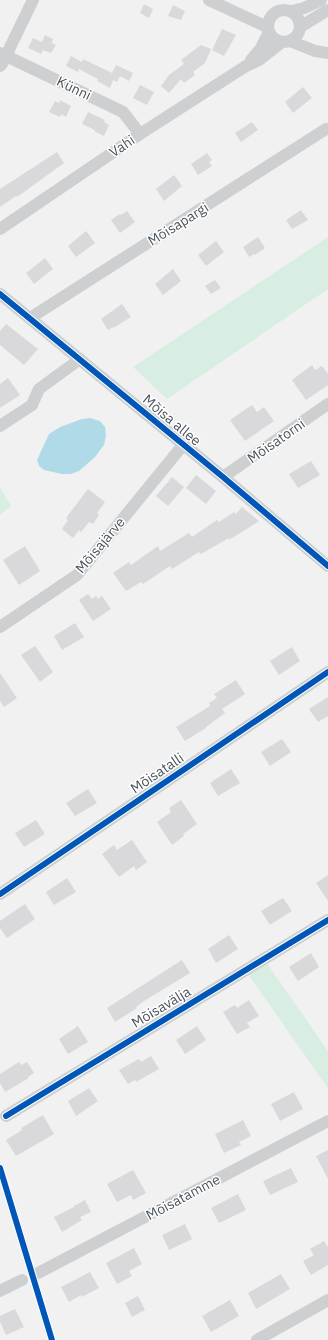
<svg xmlns="http://www.w3.org/2000/svg" width="328" height="1340" font-family="'IBM Plex Sans',sans-serif">
	<rect width="100%" height="100%" fill="#f1f1f1"/>
	<g fill="#d8eee2">
		<polygon points="328,237 328,289 167,399 133,367"/>
		<polygon points="0,487 11,506 0,515"/>
		<polygon points="264,959 328,1051 328,1088 245,970"/>
	</g>
	<polygon fill="#b1dae8" points="90,418 100,421 105,427 106,436 104,445 95,457 79,471 71,474 62,474 44,470 39,466 37,460 49,434 60,427 82,419"/>
	<g fill="#d9d9db">
		<polygon points="144,4 153,9 149,18 140,13"/>
		<polygon points="173,5 185,11 181,20 168,16"/>
		<polygon points="222,29 236,35 224,56 212,50"/>
		<polygon points="45,35 53,39 52,43 56,45 51,53 43,50 41,54 28,48 33,38 42,42"/>
		<polygon points="201,45 211,49 205,63 193,72 195,75 184,83 181,79 169,93 161,86 169,75 184,64 181,60"/>
		<polygon points="71,56 82,62 83,59 112,73 116,65 133,73 129,81 120,76 117,82 113,80 110,88 97,81 98,79 79,69 78,72 66,66"/>
		<polygon points="140,85 154,92 147,105 133,98"/>
		<polygon points="303,87 312,98 293,113 285,102"/>
		<polygon points="60,100 71,106 66,117 61,114 60,117 49,112 55,101 59,103"/>
		<polygon points="88,112 105,120 104,122 109,125 104,136 94,131 95,130 82,124"/>
		<polygon points="252,122 258,130 241,142 235,133"/>
		<polygon points="57,152 64,163 17,197 16,196 0,207 0,189"/>
		<polygon points="207,153 212,160 209,162 212,166 198,175 191,164"/>
		<polygon points="174,175 182,186 164,201 156,189"/>
		<polygon points="301,210 308,220 292,229 286,220"/>
		<polygon points="127,211 135,222 120,233 111,220 120,214 121,215"/>
		<polygon points="86,231 95,243 76,257 68,246"/>
		<polygon points="258,237 265,248 255,255 254,254 249,257 243,247"/>
		<polygon points="216,241 224,252 206,266 198,255"/>
		<polygon points="45,258 53,269 34,284 26,273"/>
		<polygon points="173,269 181,281 163,295 155,284"/>
		<polygon points="215,280 221,288 211,294 205,286"/>
		<polygon points="122,304 131,317 113,328 113,327 108,330 101,319"/>
		<polygon points="6,324 38,349 24,365 0,345 0,331"/>
		<polygon points="312,365 315,370 322,366 328,374 328,385 306,400 292,380"/>
		<polygon points="8,378 20,395 0,408 0,384"/>
		<polygon points="252,405 257,412 264,407 274,421 245,441 230,420"/>
		<polygon points="311,461 320,475 298,488 289,474"/>
		<polygon points="196,475 216,491 206,504 186,488"/>
		<polygon points="172,477 184,487 168,506 156,496"/>
		<polygon points="88,489 105,502 97,513 99,515 93,524 89,522 81,532 79,530 73,538 62,529 68,520 66,518"/>
		<polygon points="242,507 259,521 229,540 229,538 201,554 199,552 172,569 170,566 143,584 141,582 126,591 113,573 129,562 131,565 158,546 160,551 189,533 192,537 217,520 219,522 234,512 236,514"/>
		<polygon points="25,546 40,571 19,585 3,560"/>
		<polygon points="88,594 92,599 96,596 98,599 102,596 111,609 93,621 79,600"/>
		<polygon points="75,623 84,637 62,650 54,636"/>
		<polygon points="35,646 53,672 40,682 21,655"/>
		<polygon points="292,647 300,661 279,675 270,661"/>
		<polygon points="0,673 17,698 4,707 0,701"/>
		<polygon points="236,680 245,694 222,709 225,713 206,727 206,728 185,741 176,727 210,706 209,703 217,698 214,694"/>
		<polygon points="328,697 328,716 318,722 309,709"/>
		<polygon points="282,739 291,752 270,766 261,752"/>
		<polygon points="231,769 240,783 218,796 210,783"/>
		<polygon points="88,789 97,803 75,816 66,803"/>
		<polygon points="181,800 197,824 183,834 184,836 172,845 157,822 171,812 169,808"/>
		<polygon points="36,820 45,834 24,847 15,833"/>
		<polygon points="132,840 147,862 136,870 134,866 119,877 102,854 114,845 117,850"/>
		<polygon points="328,875 328,901 316,883"/>
		<polygon points="67,878 76,892 54,905 46,892"/>
		<polygon points="283,898 292,911 270,925 261,911"/>
		<polygon points="25,904 35,919 7,938 0,928 0,921"/>
		<polygon points="229,935 238,949 216,963 208,949"/>
		<polygon points="311,953 319,967 298,981 289,967"/>
		<polygon points="182,960 190,973 144,1001 136,1007 137,1008 115,1022 107,1008"/>
		<polygon points="249,1000 259,1016 247,1023 250,1027 237,1034 223,1012 235,1005 237,1008"/>
		<polygon points="78,1026 88,1042 68,1054 59,1039"/>
		<polygon points="197,1026 206,1040 185,1054 176,1040"/>
		<polygon points="151,1056 159,1069 136,1082 135,1080 128,1084 119,1070 139,1059 141,1062"/>
		<polygon points="19,1062 21,1065 27,1062 34,1073 28,1077 29,1078 5,1092 0,1083 0,1074"/>
		<polygon points="89,1088 98,1101 76,1116 68,1101"/>
		<polygon points="294,1092 303,1109 280,1121 271,1104"/>
		<polygon points="43,1115 54,1134 16,1156 6,1140 22,1130 21,1128"/>
		<polygon points="243,1120 251,1136 239,1142 241,1145 224,1153 215,1134"/>
		<polygon points="328,1150 328,1179 316,1156"/>
		<polygon points="291,1168 298,1182 270,1195 263,1181"/>
		<polygon points="133,1170 146,1193 133,1200 131,1195 117,1202 107,1184"/>
		<polygon points="238,1194 246,1210 219,1223 211,1208"/>
		<polygon points="85,1200 91,1212 80,1217 82,1220 62,1232 54,1217 74,1207 74,1206"/>
		<polygon points="185,1224 192,1239 169,1250 162,1235"/>
		<polygon points="324,1241 328,1247 328,1265 311,1275 303,1261 314,1255 310,1249"/>
		<polygon points="134,1248 142,1264 129,1271 132,1276 117,1284 106,1263"/>
		<polygon points="90,1272 99,1288 82,1297 81,1295 69,1302 61,1287"/>
		<polygon points="281,1274 290,1289 256,1309 248,1293"/>
		<polygon points="138,1296 145,1310 132,1317 125,1303"/>
		<polygon points="230,1300 239,1316 211,1332 202,1316"/>
		<polygon points="15,1309 24,1327 6,1335 0,1322 0,1316"/>
	</g>
	<g fill="none" stroke-linecap="round" stroke-linejoin="round">
		<g stroke="#cdcfd1" stroke-width="12">
			<polyline points="209,0 267,27"/>
			<circle cx="284" cy="26" r="16"/>
			<polyline points="292,11 304,8 321,0"/>
			<polyline points="300,27 328,10"/>
			<polyline points="290,41 315,51 328,53"/>
			<polyline points="0,53 123,112 140,134"/>
			<polyline points="251,60 261,48 269,32"/>
			<polyline points="0,66 2,64 33,0"/>
			<polyline points="0,229 140,134 246,66 259,60 282,42"/>
			<polyline points="0,294 223,477 328,566"/>
			<polyline points="30,318 326,129"/>
			<polyline points="0,426 32,405 39,389 80,359"/>
			<polyline points="223,477 328,404"/>
			<polyline points="0,627 77,575 183,445"/>
			<polyline points="0,894 328,672"/>
			<polyline points="6,1116 328,920"/>
			<polyline points="38,1273 328,1121"/>
			<polyline points="0,1291 22,1280"/>
			<polyline points="257,1340 328,1300"/>
		</g>
		<g stroke="#fff" stroke-width="8">
			<g id="cycleway">
				<polyline points="0,294 223,477 328,566"/>
				<polyline points="0,894 328,672"/>
				<polyline points="6,1116 328,920"/>
				<polyline points="0,1168 52,1340"/>
			</g>
		</g>
		<use href="#cycleway" stroke="#0057b8" stroke-width="6"/>
	</g>
	<g text-anchor="middle" stroke-width="3" stroke-linejoin="round" paint-order="stroke">
		<g font-size="14" fill="#4a535c" stroke="#fff">
			<text transform="translate(74 88) rotate(26)" y="5">Künni</text>
			<text transform="translate(122 146) rotate(-34)" y="5">Vahi</text>
			<text transform="translate(178 224) rotate(-32)" y="5">Mõisapargi</text>
			<text transform="translate(172 420) rotate(40)" y="5">Mõisa allee</text>
			<text transform="translate(276 441) rotate(-35)" y="5">Mõisatorni</text>
			<text transform="translate(100 545) rotate(-50)" y="5">Mõisajärve</text>
			<text transform="translate(157 773) rotate(-34)" y="5">Mõisatalli</text>
			<text transform="translate(161 1007) rotate(-31)" y="5">Mõisavälja</text>
			<text transform="translate(183 1197) rotate(-28)" y="5">Mõisatamme</text>
		</g>
	</g>
</svg>
